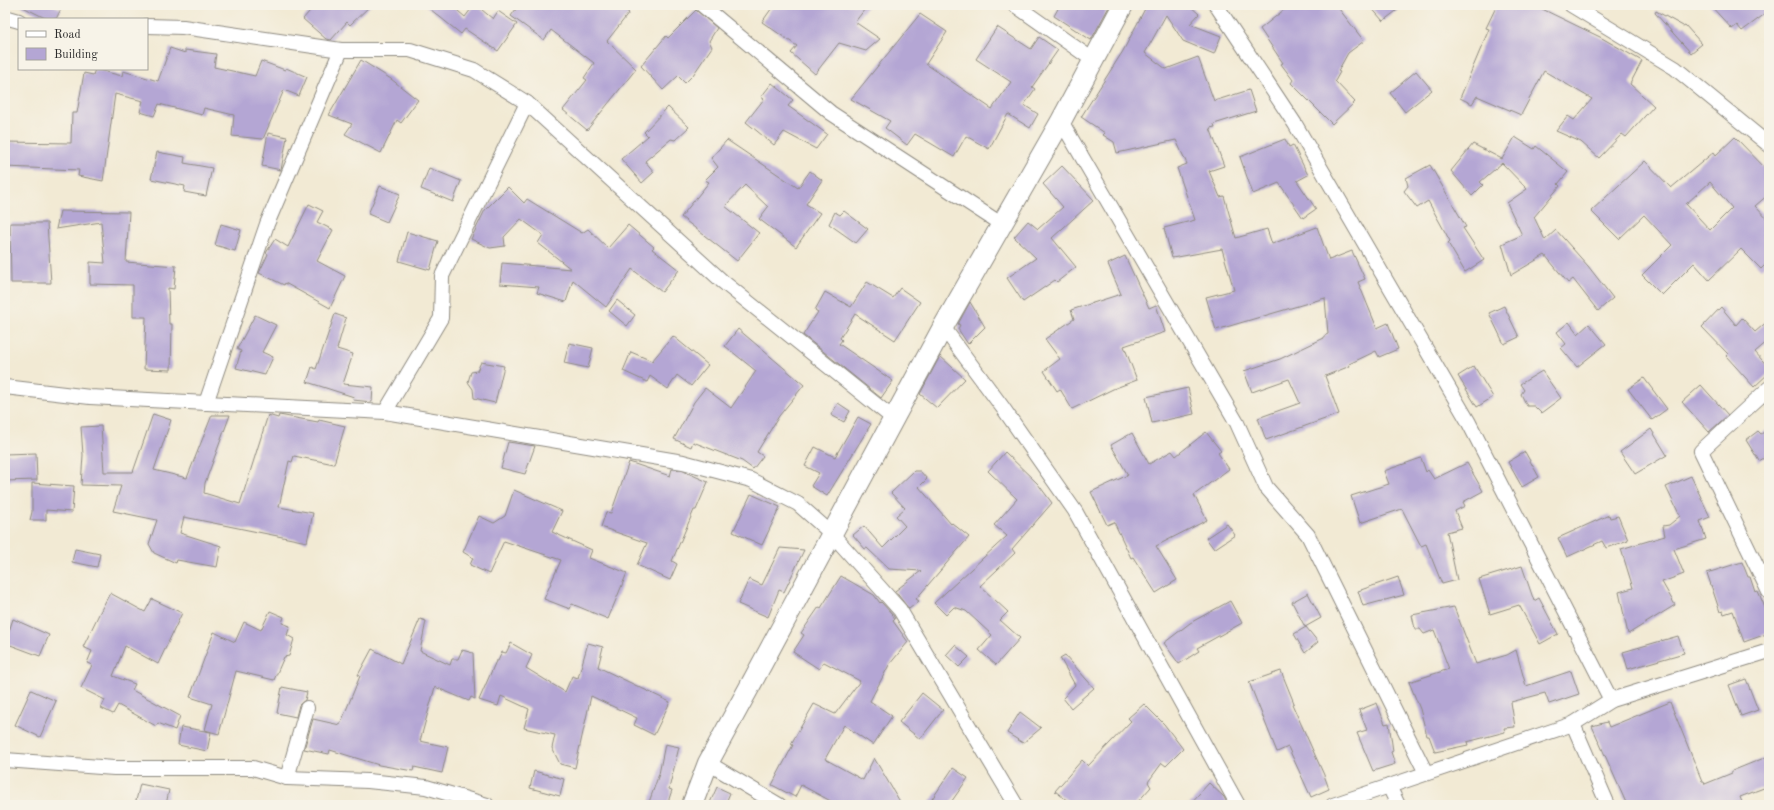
<svg xmlns="http://www.w3.org/2000/svg" width="1774" height="810" font-family="'Old Standard TT',serif">
	<rect width="100%" height="100%" fill="#f7f3e8"/>
	<filter id="ink" filterUnits="userSpaceOnUse"><feTurbulence type="fractalNoise" baseFrequency=".025" numOctaves="2"/><feDisplacementMap in="SourceGraphic" scale="8" xChannelSelector="R" yChannelSelector="G"/><feConvolveMatrix kernelMatrix="1 2 1 2 8 2 1 2 1" color-interpolation-filters="sRGB"/></filter>
	<filter id="wash" filterUnits="userSpaceOnUse"><feTurbulence type="fractalNoise" baseFrequency=".012" numOctaves="4" result="noise"/><feDisplacementMap in="SourceGraphic" scale="16" xChannelSelector="R" yChannelSelector="G"/><feGaussianBlur stdDeviation="0.9" result="paint"/><feColorMatrix in="noise" values="0 0 0 0 0 0 0 0 0 0 0 0 0 0 0 0 0 1.4 0 .05"/><feComposite in="paint" operator="in"/></filter>
	<g filter="url(#wash)">
		<rect width="100%" height="100%" fill="#f2ead4"/>
		<g id="blocks">
			<g fill="#b4a6d4" fill-rule="evenodd">
				<polygon points="19,5 53,5 61,9 56,19 47,19"/>
				<polygon points="315,5 371,5 350,25 347,22 331,40 326,39 303,19"/>
				<polygon points="425,5 451,5 465,17 474,5 476,5 493,19 498,11 517,24 498,51 465,29 461,34"/>
				<polygon points="519,5 619,5 629,13 607,41 636,69 587,130 563,110 587,80 584,78 594,63 551,30 544,40 511,16"/>
				<polygon points="774,5 868,5 855,22 880,39 866,51 839,43 815,74 791,53 797,46 762,22"/>
				<polygon points="1060,5 1110,5 1091,40 1054,16"/>
				<polygon points="1147,5 1189,5 1199,14 1190,24 1221,36 1214,54 1183,41 1166,15 1145,53 1166,69 1198,57 1214,101 1249,90 1256,111 1214,124 1215,127 1210,128 1224,166 1209,171 1220,197 1224,196 1236,238 1267,229 1272,244 1317,227 1329,260 1352,251 1365,279 1358,282 1377,328 1388,323 1398,349 1379,357 1376,351 1349,364 1350,366 1325,376 1339,414 1266,440 1258,418 1300,403 1289,379 1252,392 1244,371 1280,359 1324,338 1324,336 1328,334 1325,298 1216,330 1206,297 1234,290 1222,249 1172,258 1164,228 1195,220 1177,168 1187,164 1176,140 1117,153 1114,142 1103,135 1105,133 1081,117 1123,51"/>
				<polygon points="1290,5 1336,5 1364,41 1348,53 1338,71 1340,72 1335,81 1355,102 1332,124 1291,83 1293,80 1281,64 1283,63 1260,29"/>
				<polygon points="1369,5 1404,5 1383,21"/>
				<polygon points="1497,5 1534,5 1600,37 1642,61 1630,84 1654,106 1626,137 1622,134 1599,158 1581,142 1556,131 1568,116 1574,120 1592,99 1544,71 1521,115 1477,96 1472,104 1460,98 1489,29 1486,28"/>
				<polygon points="1710,5 1769,5 1769,11 1742,31 1737,25 1732,29"/>
				<polygon points="696,10 717,28 709,41 712,47 693,75 685,83 678,76 663,90 641,66 666,36 668,38"/>
				<polygon points="1656,11 1683,26 1685,25 1702,44 1691,53 1655,13"/>
				<polygon points="920,14 947,32 926,64 992,109 1011,82 976,59 997,27 1031,49 1039,37 1058,50 1032,87 1035,89 1024,105 1038,114 1030,128 1008,114 989,149 966,136 954,157 915,134 907,145 885,128 890,121 851,99"/>
				<polygon points="170,48 185,53 185,50 216,54 214,67 255,76 261,61 285,70 286,68 307,77 299,96 284,90 263,139 232,136 234,115 204,108 202,115 159,104 154,116 140,112 143,101 115,94 103,181 78,176 79,170 5,167 5,142 71,143 72,113 77,113 84,73 93,75 95,69 122,76 123,71 158,81"/>
				<polygon points="361,60 391,79 418,100 401,123 397,120 381,153 345,134 352,124 329,115"/>
				<polygon points="1416,71 1432,90 1405,112 1390,93"/>
				<polygon points="772,83 793,100 788,106 827,134 816,149 784,132 774,145 746,122 764,99 761,97"/>
				<polygon points="668,107 689,127 675,140 671,139 645,161 654,172 642,183 621,159 648,136 644,132"/>
				<polygon points="268,133 287,137 281,170 262,166"/>
				<polygon points="1515,137 1534,149 1536,146 1568,172 1558,184 1560,186 1534,217 1545,240 1556,230 1588,266 1613,298 1598,311 1573,279 1568,283 1545,255 1511,275 1502,244 1522,235 1507,203 1527,189 1502,163 1480,182 1483,185 1472,196 1451,171 1473,144 1502,159"/>
				<path d="M1735,137L1769,172V194L1755,206L1769,221V261L1761,269L1741,249L1709,280L1694,263L1662,295L1642,275L1672,245L1644,215L1619,239L1591,211L1645,161L1671,188L1714,152L1716,155ZM1710,182L1732,208L1710,230L1686,204Z"/>
				<polygon points="1285,139 1289,147 1293,145 1308,175 1297,181 1316,209 1303,218 1279,183 1253,194 1240,157"/>
				<polygon points="727,140 798,188 810,171 822,180 806,204 820,213 796,247 759,219 768,207 745,185 725,206 759,233 737,261 681,217 709,182 705,180 718,167 711,158"/>
				<polygon points="157,152 185,157 184,163 212,168 206,196 184,192 185,186 151,179"/>
				<polygon points="1430,165 1466,227 1463,228 1484,260 1465,272 1448,243 1450,241 1428,201 1417,208 1404,191 1408,186 1406,178"/>
				<polygon points="1062,166 1094,200 1052,238 1076,267 1057,282 1055,280 1023,302 1007,278 1036,258 1014,237 1028,221 1038,229 1063,207 1043,184"/>
				<polygon points="429,168 461,181 453,202 421,189"/>
				<polygon points="380,186 400,194 387,222 368,214"/>
				<polygon points="508,187 524,203 527,199 582,233 588,229 608,248 628,225 654,247 652,249 679,270 662,292 632,269 606,307 573,280 566,302 537,293 539,287 500,284 502,263 571,269 538,243 543,235 521,219 504,237 505,246 490,248 471,239 485,210"/>
				<polygon points="309,204 323,211 317,222 333,230 317,261 345,276 330,308 285,283 284,285 259,273 268,254 266,253 275,239 288,247"/>
				<polygon points="60,211 129,212 126,262 176,266 174,289 168,288 169,324 172,324 171,370 144,369 146,317 133,317 133,285 90,284 90,262 105,263 101,222 56,229"/>
				<polygon points="844,211 868,229 856,243 829,224 835,212 840,215"/>
				<polygon points="10,223 47,223 51,283 11,283"/>
				<polygon points="221,224 241,230 235,251 215,245"/>
				<polygon points="407,232 438,241 430,270 399,261"/>
				<polygon points="1125,256 1149,308 1156,305 1165,332 1124,346 1137,380 1113,389 1072,409 1060,389 1057,391 1044,371 1060,359 1045,339 1074,319 1071,310 1121,294 1108,264"/>
				<polygon points="867,282 893,298 900,288 920,302 895,340 855,314 840,338 842,340 839,344 893,381 881,398 803,335 818,312 815,310 825,292 851,307"/>
				<polygon points="617,300 635,315 627,326 609,311"/>
				<polygon points="970,302 985,327 968,344 958,329 960,325 958,324"/>
				<polygon points="1504,306 1519,337 1504,344 1489,313"/>
				<polygon points="1721,307 1736,325 1742,318 1755,332 1769,320 1769,340 1755,352 1769,368 1769,373 1754,387 1726,356 1728,354 1702,327"/>
				<polygon points="335,314 346,318 337,349 353,354 343,384 373,387 372,402 353,400 354,397 307,382 312,367 316,369"/>
				<polygon points="255,315 276,325 262,352 273,357 265,375 236,368 241,351 237,349"/>
				<polygon points="1569,322 1578,334 1589,324 1606,344 1577,367 1561,348 1566,344 1557,332"/>
				<polygon points="738,329 804,385 779,416 757,452 763,456 753,469 742,461 693,442 691,447 674,439 694,402 705,388 731,408 756,371 725,346"/>
				<polygon points="673,336 708,365 691,386 677,375 668,389 650,376 647,382 623,371 631,352 652,361"/>
				<polygon points="569,343 593,348 588,368 564,363"/>
				<polygon points="940,356 965,379 937,408 920,394"/>
				<polygon points="481,362 504,366 495,403 474,398 473,389 468,382 471,372 477,371"/>
				<polygon points="1474,366 1493,397 1477,407 1458,376"/>
				<polygon points="1542,371 1561,398 1541,413 1534,406 1527,406 1521,394 1524,390 1520,384"/>
				<polygon points="1644,378 1667,409 1652,420 1628,389"/>
				<polygon points="1701,385 1728,415 1709,432 1682,402"/>
				<polygon points="1188,388 1194,414 1152,423 1146,397"/>
				<polygon points="838,403 850,411 844,422 831,415"/>
				<polygon points="153,414 171,420 154,470 187,478 212,415 230,415 205,483 204,493 240,504 268,415 278,418 279,415 318,422 319,420 345,426 334,464 294,456 292,462 289,461 279,507 313,513 307,542 184,517 180,533 221,546 217,567 177,560 176,563 154,553 149,544 157,520 113,511 121,486 81,485 83,455 81,427 101,426 104,472 133,472"/>
				<polygon points="858,417 871,424 827,496 811,486 819,473 805,466 815,447 835,457"/>
				<polygon points="1651,429 1667,455 1635,474 1620,452"/>
				<polygon points="1769,429 1769,455 1759,461 1746,440 1758,431 1761,434"/>
				<polygon points="1206,432 1221,451 1218,453 1229,469 1194,495 1207,520 1156,546 1177,580 1156,593 1133,557 1131,558 1114,522 1107,525 1091,492 1128,475 1111,445 1132,433 1149,464 1172,451 1176,456"/>
				<polygon points="508,442 535,446 525,474 501,468"/>
				<polygon points="1005,452 1038,484 1052,503 1012,549 1015,553 980,586 1008,612 1000,620 1020,638 996,665 979,650 992,635 966,611 954,607 946,615 934,603 1007,536 994,525 1017,499 988,471"/>
				<polygon points="1525,452 1539,477 1522,487 1508,462"/>
				<polygon points="36,453 37,480 5,481 5,454"/>
				<polygon points="1421,458 1426,472 1428,470 1434,479 1467,463 1483,491 1463,502 1465,506 1455,511 1462,528 1447,532 1457,580 1442,584 1426,544 1421,546 1402,509 1360,523 1351,496 1389,484 1384,471"/>
				<polygon points="629,462 670,476 672,469 681,470 708,482 696,510 694,510 672,561 677,564 670,580 637,565 647,543 601,527 606,512 611,513"/>
				<polygon points="914,471 920,471 927,479 919,487 951,524 952,523 969,537 916,599 919,601 909,609 895,591 921,571 889,569 867,548 865,549 853,535 864,526 883,548 905,526 896,516 905,508 891,493"/>
				<polygon points="1691,476 1710,517 1700,521 1706,539 1674,549 1684,574 1662,582 1675,605 1628,634 1619,592 1633,588 1621,549 1665,536 1663,526 1669,525 1680,516 1666,487"/>
				<polygon points="32,483 74,486 72,512 46,510 46,520 30,520 32,512"/>
				<polygon points="514,490 562,511 552,532 592,550 589,558 627,573 608,619 572,604 570,609 544,599 561,560 504,541 489,574 470,565 473,558 463,552 479,516 494,523 505,516"/>
				<polygon points="751,494 780,507 762,545 733,532"/>
				<polygon points="1609,515 1610,518 1618,516 1628,540 1606,548 1602,541 1567,557 1558,538"/>
				<polygon points="1227,524 1235,535 1214,549 1206,538"/>
				<polygon points="780,548 804,550 784,592 779,590 768,617 738,604 749,579 762,585"/>
				<polygon points="75,549 100,554 97,567 72,562"/>
				<polygon points="1742,562 1748,577 1750,577 1755,592 1758,591 1769,617 1769,633 1744,642 1733,611 1724,614 1723,611 1720,612 1707,573"/>
				<polygon points="1522,566 1534,601 1539,598 1558,634 1540,644 1519,605 1490,614 1479,579"/>
				<polygon points="841,576 874,595 880,603 881,602 893,615 895,619 893,621 908,642 889,665 870,701 892,716 873,745 844,725 825,759 863,780 874,758 902,805 838,805 801,785 795,797 772,785 793,745 791,744 814,704 835,714 860,681 824,662 819,669 793,652 804,635 801,633 819,607 821,608"/>
				<polygon points="1398,577 1404,595 1363,606 1358,591"/>
				<polygon points="110,593 145,612 152,599 182,613 158,664 125,646 113,676 135,684 132,690 180,716 175,730 158,723 156,726 118,705 113,714 101,708 105,700 81,688 92,665 87,663 92,651 83,647 100,612"/>
				<polygon points="1308,593 1321,618 1305,627 1292,602"/>
				<polygon points="1230,601 1242,623 1197,648 1199,651 1179,664 1164,643 1190,623"/>
				<polygon points="1454,607 1476,664 1507,655 1516,650 1526,686 1571,671 1579,694 1549,704 1545,693 1511,702 1515,727 1504,728 1505,732 1467,742 1468,745 1435,752 1429,736 1427,736 1420,709 1409,682 1449,669 1434,630 1424,634 1420,629 1415,629 1412,615"/>
				<polygon points="270,611 284,617 282,623 290,626 287,635 294,639 289,656 284,657 274,680 236,671 219,734 205,730 212,704 190,697 214,632 235,642 244,622 261,630"/>
				<polygon points="13,619 49,635 40,656 5,643"/>
				<polygon points="420,619 426,621 420,651 450,665 452,659 458,659 462,650 473,653 475,699 471,697 469,701 435,687 420,741 448,747 442,773 414,767 413,771 379,765 330,750 329,754 304,749 313,719 340,725 360,676 358,675 372,649 401,664"/>
				<polygon points="1306,627 1318,642 1305,653 1294,634"/>
				<polygon points="1678,636 1684,653 1628,669 1623,652"/>
				<polygon points="511,643 532,655 526,668 565,692 572,676 578,678 588,643 603,647 598,667 670,702 654,735 634,725 637,718 591,696 575,768 560,764 552,748 555,735 524,728 529,709 501,696 498,706 479,700 496,661 498,661 502,652 506,653"/>
				<polygon points="955,645 969,657 959,667 946,655"/>
				<polygon points="1065,655 1094,688 1071,708 1063,698 1075,685 1060,658"/>
				<polygon points="1281,671 1294,703 1292,704 1324,775 1329,789 1311,797 1288,747 1277,752 1249,682"/>
				<polygon points="1746,679 1758,710 1741,716 1729,685"/>
				<polygon points="282,687 307,692 305,700 299,705 296,717 277,713"/>
				<polygon points="31,690 56,701 40,737 15,725"/>
				<polygon points="922,693 943,710 920,739 899,722"/>
				<polygon points="1670,702 1702,781 1704,781 1705,784 1732,773 1732,771 1769,756 1769,786 1740,797 1743,805 1627,805 1592,726 1607,722 1609,727"/>
				<polygon points="1377,703 1385,724 1389,723 1393,751 1391,752 1395,764 1373,771 1357,733 1367,730 1359,710"/>
				<polygon points="1144,704 1164,724 1183,749 1166,766 1162,763 1148,782 1151,787 1135,805 1073,805 1055,791 1082,760 1088,766 1131,721 1128,718"/>
				<polygon points="1020,712 1041,728 1023,743 1007,733"/>
				<polygon points="181,727 211,732 207,751 178,745"/>
				<polygon points="665,744 679,747 669,789 672,790 667,805 648,805 659,774"/>
				<polygon points="953,768 968,778 949,805 928,805"/>
				<polygon points="534,771 564,779 560,796 530,788"/>
				<polygon points="1209,783 1224,797 1228,805 1189,805"/>
				<polygon points="140,784 169,790 166,805 135,805"/>
				<polygon points="717,787 730,793 725,805 709,805"/>
			</g>
		</g>
	</g>
	<g filter="url(#ink)">
		<use href="#blocks" fill-opacity="0" stroke="#8e8a80" stroke-width="1"/>
		<g fill="none" stroke-linecap="round" stroke-linejoin="round">
			<g stroke="#8e8a80" stroke-width="16">
				<g id="street">
					<polyline points="702,5 831,113 1001,224"/>
					<polyline points="1015,5 1093,60"/>
					<polyline points="1216,5 1295,124 1468,421 1611,700"/>
					<polyline points="1571,5 1675,68 1769,145"/>
					<polyline points="5,17 19,21"/>
					<polyline points="147,26 183,27 341,50 410,50 474,70 527,103 722,281 894,419"/>
					<polyline points="1061,121 1237,423 1266,487 1308,535 1426,773"/>
					<polyline points="943,327 1003,408 1075,511 1238,805"/>
					<polyline points="5,387 90,397 385,412 683,462 751,480 798,504 832,534 900,610 1016,805"/>
					<polyline points="1769,388 1701,451 1769,592"/>
					<polyline points="206,403 267,224 341,50"/>
					<polyline points="385,412 441,318 442,276 527,103"/>
					<polyline points="1573,724 1608,805"/>
					<polyline points="5,760 114,768 253,768 287,778 368,781 426,787 487,805"/>
					<polyline points="708,763 779,805"/>
					<polyline points="287,778 307,708"/>
					<polyline points="1389,786 1398,805"/>
					<polyline points="1333,805 1573,724 1611,700 1769,651"/>
				</g>
			</g>
			<g stroke="#8e8a80" stroke-width="22">
				<polyline id="secondary" points="692,805 708,763 750,686 943,327 1061,121 1123,5"/>
			</g>
			<use href="#street" stroke="#fff" stroke-width="14"/>
			<use href="#secondary" stroke="#fff" stroke-width="20"/>
		</g>
	</g>
	<rect width="1774" height="810" fill="none" stroke="#f7f3e8" stroke-width="20"/>
	<rect x="18" y="18" width="130" height="52" fill="#f7f3e8" stroke="#a5a39c"/>
	<rect x="26" y="31" width="20" height="6" fill="#ffffff" stroke="#a5a39c"/>
	<text x="54" y="38" font-size="12" fill="#2b2b2b">Road</text>
	<rect x="26" y="48" width="20" height="12" fill="#b4a6d4" stroke="#a5a39c"/>
	<text x="54" y="58" font-size="12" fill="#2b2b2b">Building</text>
</svg>
